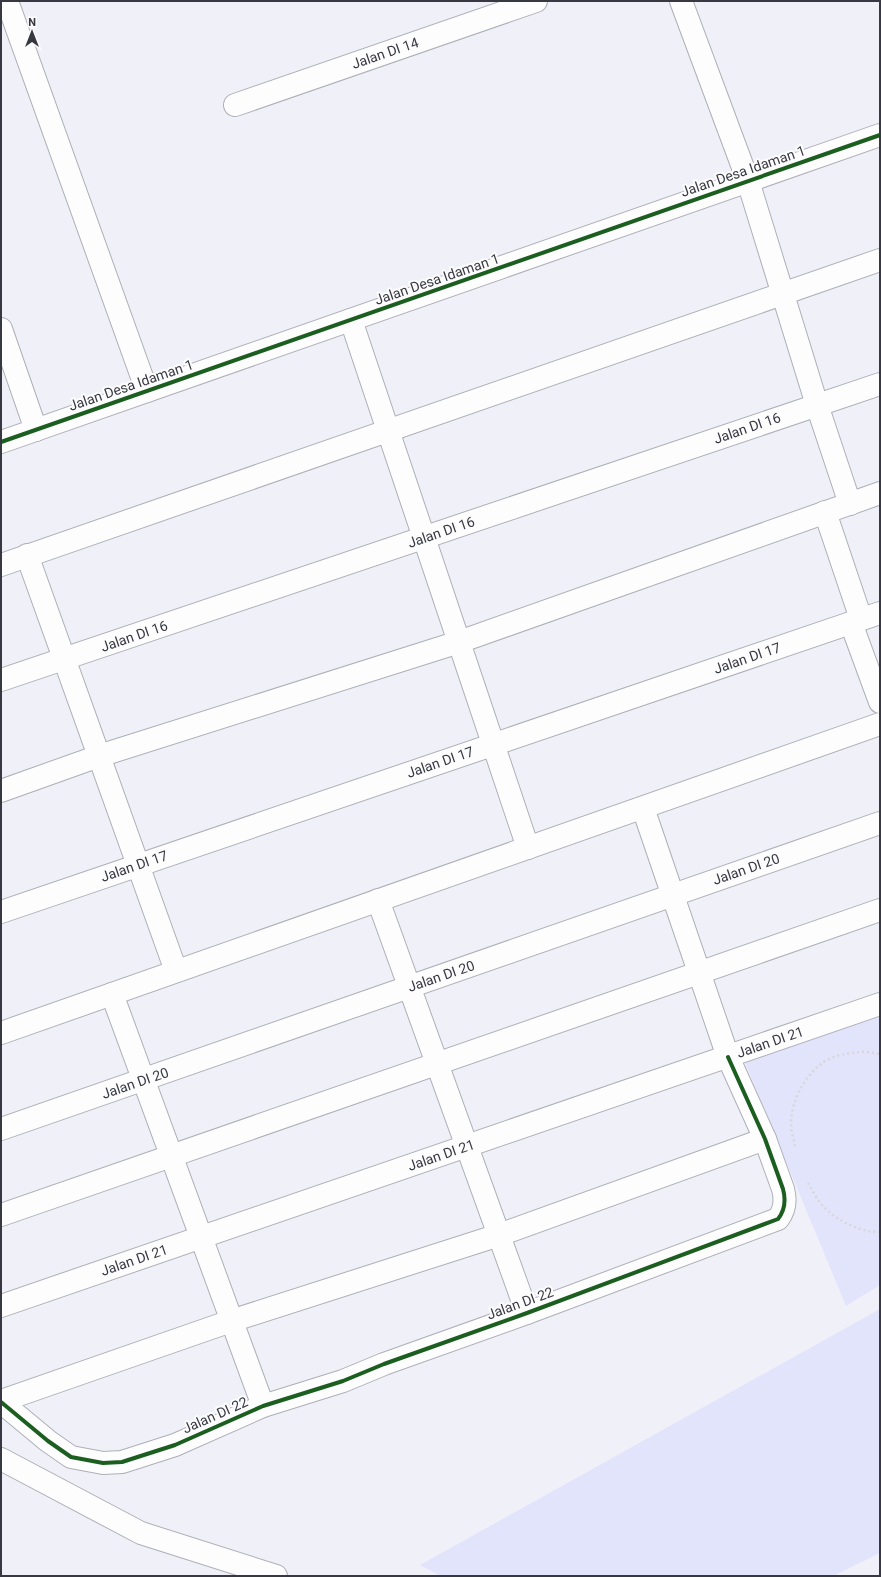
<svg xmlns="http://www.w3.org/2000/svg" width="881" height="1577" font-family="Roboto,sans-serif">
	<rect width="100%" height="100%" fill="#f0f0f9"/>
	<g fill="#e2e4fc">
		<polygon points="880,1017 880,1285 846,1306 744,1060"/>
		<polygon points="880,1309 880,1553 833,1576 440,1576 420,1565"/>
	</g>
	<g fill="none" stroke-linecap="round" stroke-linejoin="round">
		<g stroke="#aeafb7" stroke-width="24">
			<g id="minor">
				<polyline points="7,1 147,391"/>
				<polyline points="681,1 748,181 817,405 850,504"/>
				<polyline points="235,105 536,1"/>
				<polyline points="351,320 528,848"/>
				<polyline points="1,329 36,430"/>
				<polyline points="1,442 880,135"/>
				<polyline points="825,512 861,619"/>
				<polyline points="27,555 176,971"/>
				<polyline points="1,565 880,260"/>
				<polyline points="851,623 880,702"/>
				<polyline points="1,680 880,384"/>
				<polyline points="1,791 99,756 459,642 880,493"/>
				<polyline points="378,900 527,1313"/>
				<polyline points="1,912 880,613"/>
				<polyline points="112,994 263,1406"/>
				<polyline points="1,1033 880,724"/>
				<polyline points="1,1129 880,823"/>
				<polyline points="1,1215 880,910"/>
				<polyline points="1,1306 880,1004"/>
				<polyline points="1,1401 231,1321 499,1235 765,1139"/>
				<path d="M1,1402L48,1441L71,1457L103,1463L122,1462L175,1445L263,1406L343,1381L384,1364L527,1313L778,1219C785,1210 786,1200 783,1189L765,1139L728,1057L643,808"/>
				<polyline points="1,1459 141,1533 276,1576"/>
			</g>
		</g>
		<g stroke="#d7d7da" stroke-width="2.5" stroke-dasharray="2 3" stroke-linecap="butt">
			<path d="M795,1146C794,1140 791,1132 791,1125C791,1102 803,1078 821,1064C830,1056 847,1053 859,1052C865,1051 873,1053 880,1054"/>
			<path d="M808,1183C813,1191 817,1200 824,1207C838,1221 859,1232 880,1232"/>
		</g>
		<use href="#minor" stroke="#fdfdfe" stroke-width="22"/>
		<g stroke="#fcfcfc" stroke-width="6">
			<g id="cycleway">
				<polyline points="1,442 880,135"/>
				<path d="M1,1402L48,1441L71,1457L103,1463L122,1462L175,1445L263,1406L343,1381L384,1364L527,1313L778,1219C785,1210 786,1200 783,1189L765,1139L728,1057"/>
			</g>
		</g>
		<use href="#cycleway" stroke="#1b5e20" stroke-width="4"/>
	</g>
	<g text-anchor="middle" stroke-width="4" stroke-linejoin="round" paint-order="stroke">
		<g font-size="14" fill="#373842" stroke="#fcfcfc">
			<text transform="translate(385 53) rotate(-19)" y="5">Jalan DI 14</text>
			<text transform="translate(743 171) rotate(-19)" y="5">Jalan Desa Idaman 1</text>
			<text transform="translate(437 279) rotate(-19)" y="5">Jalan Desa Idaman 1</text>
			<text transform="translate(131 385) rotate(-19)" y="5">Jalan Desa Idaman 1</text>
			<text transform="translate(747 428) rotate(-19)" y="5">Jalan DI 16</text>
			<text transform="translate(441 532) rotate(-19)" y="5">Jalan DI 16</text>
			<text transform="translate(134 636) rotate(-19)" y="5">Jalan DI 16</text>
			<text transform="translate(747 658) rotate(-19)" y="5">Jalan DI 17</text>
			<text transform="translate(440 762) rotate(-19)" y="5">Jalan DI 17</text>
			<text transform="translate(134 866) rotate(-19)" y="5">Jalan DI 17</text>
			<text transform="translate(746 869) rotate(-19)" y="5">Jalan DI 20</text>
			<text transform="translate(441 976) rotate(-19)" y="5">Jalan DI 20</text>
			<text transform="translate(770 1042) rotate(-19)" y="5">Jalan DI 21</text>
			<text transform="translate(135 1083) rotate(-19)" y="5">Jalan DI 20</text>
			<text transform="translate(441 1155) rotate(-19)" y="5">Jalan DI 21</text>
			<text transform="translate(134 1260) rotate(-19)" y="5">Jalan DI 21</text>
			<text transform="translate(520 1303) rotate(-20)" y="5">Jalan DI 22</text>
			<text transform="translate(215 1415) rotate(-24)" y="5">Jalan DI 22</text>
		</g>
	</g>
	<rect width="881" height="1577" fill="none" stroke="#373842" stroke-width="4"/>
	<g transform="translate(32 32)" stroke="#fcfcfc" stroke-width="3" paint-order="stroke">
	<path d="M0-3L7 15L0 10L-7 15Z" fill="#373842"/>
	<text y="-6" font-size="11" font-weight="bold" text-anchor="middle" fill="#373842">N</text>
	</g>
</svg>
